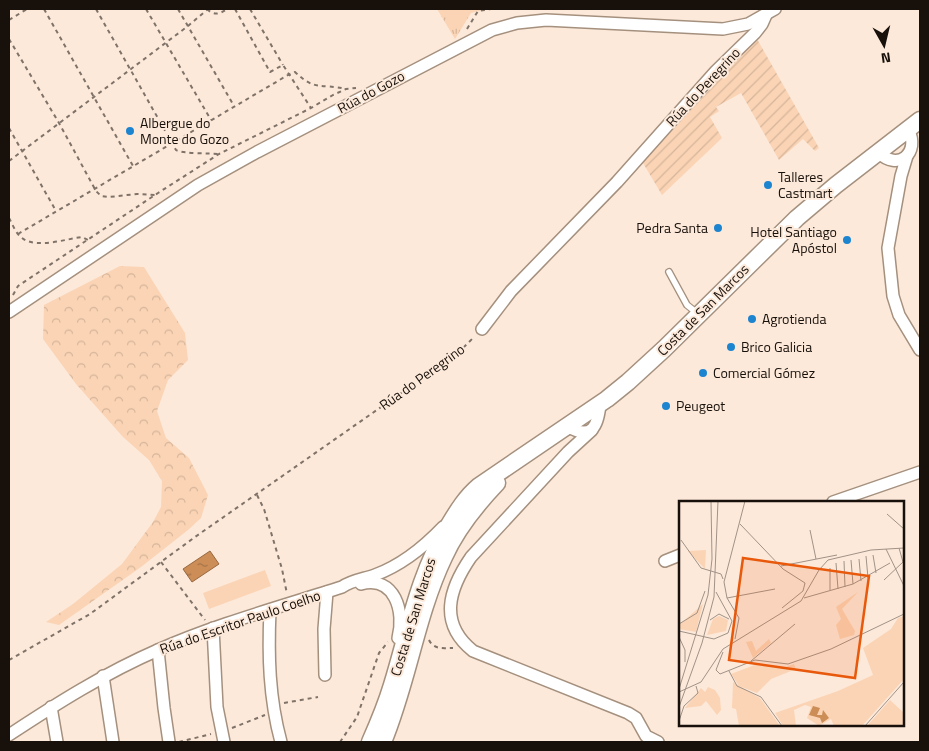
<svg xmlns="http://www.w3.org/2000/svg" width="929" height="751" font-family="'Titillium Web',sans-serif">
	<defs>
		<pattern id="forest-crowns" width="20" height="18" patternUnits="userSpaceOnUse" patternTransform="scale(1.25)"><rect width="20" height="18" fill="#fbd4b5"/><path d="M2 6a3 3 0 1 1 6 0M12 15a3 3 0 1 1 6 0" fill="none" stroke="#d6b59a"/></pattern>
		<pattern id="park-tufts" width="24" height="20" patternUnits="userSpaceOnUse" patternTransform="scale(1.25)"><rect width="24" height="20" fill="#fbd4b5"/><path d="M3 7l-1-3M5 7V3M7 7l1-3M15 17l-1-3M17 17v-4M19 17l1-3" fill="none" stroke="#d6b59a"/></pattern>
		<pattern id="garden-furrows" width="10" height="10" patternUnits="userSpaceOnUse" patternTransform="scale(1.25)"><rect width="10" height="10" fill="#fbd4b5"/><path d="M-1 1l2-2M0 10L10 0M9 11l2-2" fill="none" stroke="#d6b59a"/></pattern>
		<pattern id="water-ripples" width="26" height="14" patternUnits="userSpaceOnUse" patternTransform="scale(1.25)"><rect width="26" height="14" fill="#cc8d57"/><path d="M2 4q2-2 4 0t4 0M15 11q2-2 4 0t4 0" fill="none" stroke="#a57246"/></pattern>
	</defs>
	<rect width="100%" height="100%" fill="#fce9da"/>
	<polygon fill="url(#forest-crowns)" points="120,266 144,267 185,333 188,360 168,380 157,411 166,438 189,458 208,495 201,518 188,530 141,567 59,625 46,622 73,604 122,564 153,522 161,507 162,481 149,460 123,437 76,384 43,339 44,305"/>
	<polygon fill="url(#park-tufts)" points="437,9 488,9 471,13 455,39"/>
	<polygon fill="url(#garden-furrows)" points="757,39 819,148 815,151 803,139 779,160 741,93 716,107 719,111 710,117 722,138 662,195 643,163 728,69"/>
	<polygon fill="#fbd4b5" points="265,570 271,586 209,609 203,593"/>
	<polygon fill="url(#water-ripples)" stroke="#966840" points="210,551 219,564 192,582 183,569"/>
	<g fill="none" stroke-linecap="round" stroke-linejoin="round">
		<g stroke="#a5907e" stroke-width="8">
			<polyline id="service" points="669,272 687,305 697,313"/>
		</g>
		<g stroke="#a5907e" stroke-width="14">
			<g id="minor">
				<path d="M878,152C898,172 921,153 908,129"/>
				<polyline points="907,156 901,176 888,248 893,296 899,315 920,350"/>
				<polyline points="9,312 198,185 257,152 492,30 517,23 546,20 723,29 748,24 775,9"/>
				<polyline points="482,329 511,291 617,182 716,71 755,33 762,24 766,15"/>
				<path d="M567,426C592,441 598,426 600,404"/>
				<path d="M592,430L568,452L471,557C449,589 438,623 473,651L628,713L636,718L646,736L658,742"/>
				<polyline points="833,502 920,472"/>
				<polyline points="665,561 680,555"/>
				<path d="M361,584C395,575 405,612 398,638"/>
				<path d="M270,610C268,655 269,698 281,742"/>
				<polyline points="213,628 217,707 224,742"/>
				<polyline points="158,650 164,708 169,742"/>
				<polyline points="325,675 324,629 327,592"/>
				<polyline points="103,676 113,742"/>
				<polyline points="51,707 57,742"/>
				<path d="M9,735C56,704 105,673 158,650C217,624 280,607 342,587C352,580 364,579 375,575C402,565 423,548 443,527"/>
			</g>
		</g>
		<g stroke="#a5907e" stroke-width="19">
			<g id="primary">
				<path d="M370,742C378,724 386,705 392,685C409,630 418,575 449,525C458,510 466,497 479,486L607,399L628,382L664,349L797,218L836,185L920,120"/>
				<path d="M383,742C408,682 416,616 444,557C457,528 476,505 497,483"/>
			</g>
		</g>
		<g stroke="#7f7268" stroke-width="2" stroke-dasharray="4 4" stroke-linecap="butt">
			<polyline points="44,9 133,166"/>
			<path d="M96,9L176,150C183,154 209,153 219,154"/>
			<polyline points="146,9 211,120"/>
			<polyline points="178,9 234,106"/>
			<path d="M207,9C214,16 220,14 227,9"/>
			<polyline points="235,9 270,72 283,65 311,108"/>
			<polyline points="250,9 283,65"/>
			<polyline points="9,20 27,9"/>
			<polyline points="467,29 478,11 491,9"/>
			<polyline points="9,39 59,123 96,191 101,196 109,197 137,194 155,195"/>
			<polyline points="9,128 56,211"/>
			<polyline points="9,161 188,26 208,9"/>
			<path d="M9,218C13,225 16,234 22,238C36,249 66,239 82,237L88,240"/>
			<path d="M18,234L288,75L295,72C316,92 321,83 346,89"/>
			<polyline points="13,295 18,286 158,193 219,154 311,108 333,95 346,89 356,88"/>
			<polyline points="257,495 264,509 282,569 287,594"/>
			<polyline points="161,562 205,620"/>
			<path d="M429,640C434,650 443,648 453,648"/>
			<polyline points="9,660 90,614 195,537 457,354 474,337"/>
			<polyline points="284,703 318,697"/>
			<polyline points="232,728 265,715"/>
			<polyline points="179,742 211,734"/>
			<polyline points="340,742 357,717 379,653 388,642"/>
		</g>
		<use href="#service" stroke="#fff" stroke-width="5.5"/>
		<use href="#minor" stroke="#fff" stroke-width="11"/>
		<use href="#primary" stroke="#fff" stroke-width="16"/>
	</g>
	<g fill="#1d84cf" stroke="#fce9da" stroke-width="2">
		<circle cx="130" cy="131" r="5"/>
		<circle cx="768" cy="185" r="5"/>
		<circle cx="718" cy="228" r="5"/>
		<circle cx="847" cy="240" r="5"/>
		<circle cx="752" cy="319" r="5"/>
		<circle cx="731" cy="347" r="5"/>
		<circle cx="703" cy="373" r="5"/>
		<circle cx="666" cy="406" r="5"/>
	</g>
	<g text-anchor="middle" stroke-width="4" stroke-linejoin="round" paint-order="stroke">
		<g font-size="14" fill="#18100a" stroke="#fce9da">
			<text transform="translate(703 87) rotate(-47)" y="5">Rúa do Peregrino</text>
			<text transform="translate(371 92) rotate(-28)" y="5">Rúa do Gozo</text>
			<text transform="translate(703 310) rotate(-45)" y="5">Costa de San Marcos</text>
			<text transform="translate(422 377) rotate(-36)" y="5">Rúa do Peregrino</text>
			<text transform="translate(413 617) rotate(-73)" y="5">Costa de San Marcos</text>
			<text transform="translate(240 622) rotate(-19)" y="5">Rúa do Escritor Paulo Coelho</text>
		</g>
		<g font-size="14" fill="#18100a" stroke="#fce9da" text-anchor="start">
			<text x="140" y="128">Albergue do<tspan x="140" dy="16">Monte do Gozo</tspan></text>
			<text x="778" y="182">Talleres<tspan x="778" dy="16">Castmart</tspan></text>
			<text x="708" y="233" text-anchor="end">Pedra Santa</text>
			<text x="837" y="237" text-anchor="end">Hotel Santiago<tspan x="837" dy="16">Apóstol</tspan></text>
			<text x="762" y="324">Agrotienda</text>
			<text x="741" y="352">Brico Galicia</text>
			<text x="713" y="378">Comercial Gómez</text>
			<text x="676" y="411">Peugeot</text>
		</g>
	</g>
	<g transform="translate(679 501)">
		<rect width="225" height="225" fill="#fce9da"/>
		<path d="M27,49L26,68L9,50ZM24,103L17,131L0,128V124ZM40,115L49,119L47,130L28,134L34,118Z" fill="#fbd4b5"/>
		<path d="M179,91L163,108L176,130L175,134L161,138L157,124L162,118L157,106ZM29,186L36,189L41,197L42,209L38,214L27,200L22,205L6,207L22,187L26,191Z" fill="#fbd4b5"/>
		<path d="M225,115V178L183,225H155L152,218L140,225L128,217L132,206L126,204L115,209L117,225H104L96,212L159,190L194,174L184,147L212,128L219,117ZM78,163L104,167L115,163L117,168L92,178L78,192L60,185L52,173ZM54,181L81,197L101,225H60L57,208L53,207ZM211,199L225,212V225H188Z" fill="#fbd4b5"/>
		<path d="M90,138L92,142L74,157L67,141L73,140L77,150Z" fill="#fbd4b5"/>
		<path d="M134,205L141,207L138,214H143L144,209L150,217L143,222L141,217L130,214Z" fill="#cc8d57"/>
		<path fill="none" stroke="#a19287" stroke-width="1" d="M208,13L225,28M61,23L104,68L126,82L124,90L103,107M131,29L137,58M2,39L22,67L42,73L44,78M207,48L225,85M194,54L197,72M187,55L189,77M180,58L182,80M172,59L174,83M165,60L166,86M157,62L159,88M102,65L158,54M205,79L224,61L220,47M151,89V67M48,97L96,88M125,97L174,83L211,62M31,119L40,113L50,118M0,123L18,112L26,90M0,130L35,138L49,132L53,120L37,91M0,136L6,149V161M56,138L60,117L48,97L45,81L66,0M44,151L37,169L41,173L76,159L109,163L152,148L225,113M72,160L116,123M50,170L58,185L82,196L103,225M0,188L29,94L33,58L32,0M0,191L22,181L44,148L122,100L140,69L149,59L192,49L225,47M0,206L23,142L35,96L39,0M0,220L5,205L19,192L17,185M186,225L225,181"/>
		<path fill="#e8590c" fill-opacity="0.15" stroke="#e8590c" stroke-width="2.5" d="M64,57L190,75L176,177L50,159Z"/>
		<rect width="225" height="225" fill="none" stroke="#18100a" stroke-width="2.5"/>
	</g>
	<rect width="929" height="751" fill="none" stroke="#18100a" stroke-width="20"/>
	<g transform="translate(884 45) rotate(172)" stroke="#fce9da" stroke-width="4" paint-order="stroke">
	<path d="M0-4L9 19L0 12L-9 19Z" fill="#18100a"/>
	<text y="-8" font-size="14" font-weight="bold" text-anchor="middle" fill="#18100a">N</text>
	</g>
</svg>
